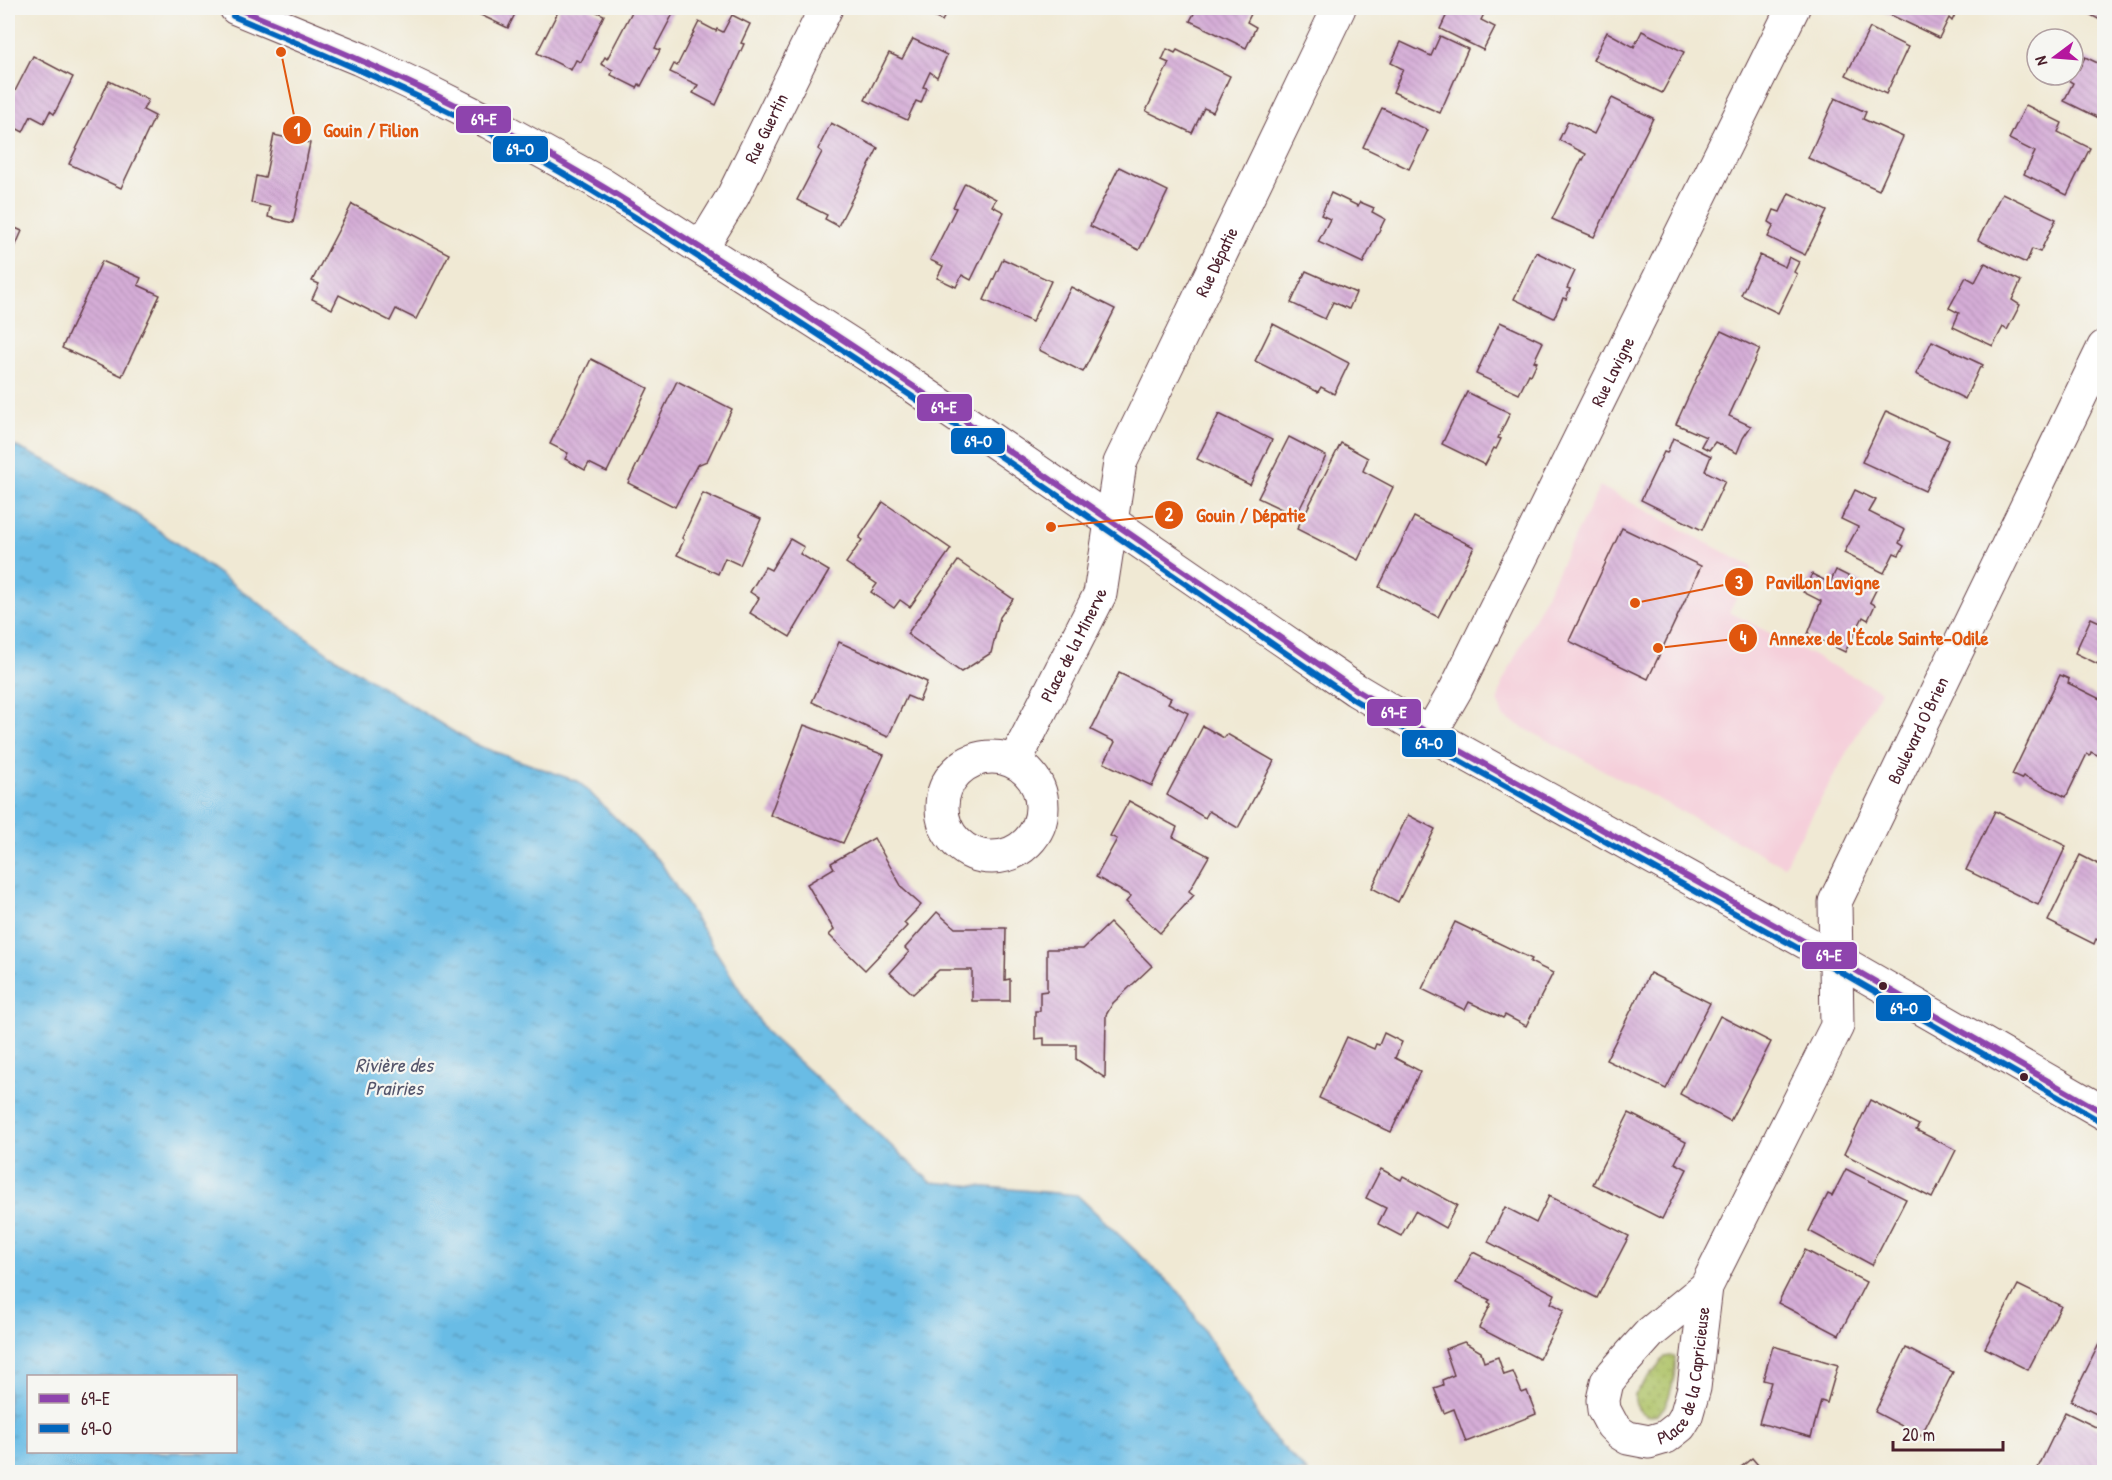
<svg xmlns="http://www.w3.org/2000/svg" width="2112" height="1480" font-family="'Patrick Hand',sans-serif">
	<defs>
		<pattern id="grass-dots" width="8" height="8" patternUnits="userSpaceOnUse" patternTransform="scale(1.5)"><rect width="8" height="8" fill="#afc367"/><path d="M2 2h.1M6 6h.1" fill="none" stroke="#98a75a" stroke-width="1.8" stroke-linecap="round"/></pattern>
		<pattern id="water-ripples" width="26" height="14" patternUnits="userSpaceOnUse" patternTransform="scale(1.5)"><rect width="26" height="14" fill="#69bce5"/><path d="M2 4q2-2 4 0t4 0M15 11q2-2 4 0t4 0" fill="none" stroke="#5898ba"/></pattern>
		<pattern id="building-back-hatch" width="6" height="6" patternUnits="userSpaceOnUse" patternTransform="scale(1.5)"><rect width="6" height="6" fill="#d5add7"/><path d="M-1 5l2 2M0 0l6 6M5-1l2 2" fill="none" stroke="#b894b9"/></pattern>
	</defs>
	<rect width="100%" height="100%" fill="#f6f6f2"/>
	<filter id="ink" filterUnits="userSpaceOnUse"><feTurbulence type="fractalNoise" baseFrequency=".0167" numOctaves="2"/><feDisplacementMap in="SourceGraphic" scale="12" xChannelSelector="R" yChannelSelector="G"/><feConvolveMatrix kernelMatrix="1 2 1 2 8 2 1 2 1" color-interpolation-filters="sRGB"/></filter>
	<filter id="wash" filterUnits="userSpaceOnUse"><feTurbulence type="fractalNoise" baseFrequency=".008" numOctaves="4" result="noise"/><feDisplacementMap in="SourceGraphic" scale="24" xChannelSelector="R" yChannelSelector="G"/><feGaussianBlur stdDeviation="1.35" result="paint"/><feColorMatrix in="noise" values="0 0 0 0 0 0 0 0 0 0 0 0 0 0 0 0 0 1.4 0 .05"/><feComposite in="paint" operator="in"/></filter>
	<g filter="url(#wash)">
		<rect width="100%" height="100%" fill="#f0e9d4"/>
		<polygon fill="#f5cfda" points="1600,486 1752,567 1729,612 1881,691 1784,866 1503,717 1498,701 1502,683"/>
		<path fill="url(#grass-dots)" stroke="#7c7149" stroke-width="1.5" d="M1670,1356H1674C1678,1367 1670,1403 1661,1411C1648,1424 1632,1409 1635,1394L1665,1357Z"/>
		<path fill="url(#water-ripples)" stroke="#5a6e88" stroke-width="1.5" fill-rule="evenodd" d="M8,443L53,464L126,507L331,655L473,744L579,782L661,863L766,1032L931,1182L1077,1195L1180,1293L1270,1434L1307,1472H8ZM28,1376H236V1452H28Z"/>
		<g id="blocks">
			<g fill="url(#building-back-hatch)">
				<polygon points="466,8 518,8 508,28"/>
				<polygon points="560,8 588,8 604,15 581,62 576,60 571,70 537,53"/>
				<polygon points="634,8 676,8 655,48 660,50 641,86 639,84 637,88 611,75 613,70 601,64 605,57 607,59"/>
				<polygon points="915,8 949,8 942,21"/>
				<polygon points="1197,8 1254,8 1247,22 1256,27 1246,48 1190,21"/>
				<polygon points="1439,8 1487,8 1481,20 1495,27 1483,50 1440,29 1448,12"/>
				<polygon points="1879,8 1958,8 1952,21 1949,18 1939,38 1878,9"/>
				<polygon points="2087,8 2104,8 2104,22 2085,12"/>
				<polygon points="732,15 750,24 741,43 744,44 716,105 693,93 698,85 670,72 674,64 677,66 699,22 716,31 717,29 723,32"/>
				<polygon points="1870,28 1908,47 1886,94 1846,75"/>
				<polygon points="1642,31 1684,52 1662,93 1593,60 1607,32 1634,47"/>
				<polygon points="1440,36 1468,49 1440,113 1393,92 1403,69 1391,63 1401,42 1431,56"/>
				<polygon points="913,39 947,55 937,77 930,72 923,87 927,88 921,103 916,101 907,120 865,100 889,53 902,59"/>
				<polygon points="1167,49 1175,53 1177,50 1230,76 1213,112 1204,108 1192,133 1146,111 1169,63 1162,60"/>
				<polygon points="33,56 73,77 54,114 50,111 44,123 31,116 23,132 8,124 8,89 14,93"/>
				<polygon points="2085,57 2104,66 2103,120 2064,101 2073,83 2066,79 2068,75 2073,75 2073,66 2079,69"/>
				<polygon points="109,81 148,100 143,110 155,116 121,188 69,164"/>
				<polygon points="1612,98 1653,118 1594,237 1552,219 1582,159 1583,160 1586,154 1559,140 1568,121 1594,134"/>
				<polygon points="1835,98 1866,112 1863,119 1903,137 1879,190 1808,158"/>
				<polygon points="2026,105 2062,123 2058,132 2090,148 2067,195 2024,174 2035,152 2009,139"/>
				<polygon points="1382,108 1428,130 1409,169 1363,147"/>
				<polygon points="831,123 878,148 838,226 825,219 827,215 797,200 822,152 818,149"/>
				<polygon points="274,135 310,143 293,223 268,217 270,207 251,203 256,176 265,178"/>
				<polygon points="1119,167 1168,191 1139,250 1090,226"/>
				<polygon points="965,183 996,199 992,206 1004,212 971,280 962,275 956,287 937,278 943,266 930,260 956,208 953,207"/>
				<polygon points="1331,193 1358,206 1360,202 1374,208 1372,212 1385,219 1363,263 1318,242 1330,219 1321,215"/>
				<polygon points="1789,193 1827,211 1805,255 1768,237 1774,225 1769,222 1774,210 1780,212"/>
				<polygon points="2002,193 2056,219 2040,252 2032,249 2026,263 1978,240"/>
				<polygon points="352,204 449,254 416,319 396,309 390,321 339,295 332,309 312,299 319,284 312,281"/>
				<polygon points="8,225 22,231 8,263"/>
				<polygon points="1536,252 1575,271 1567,288 1570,289 1566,299 1563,298 1554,318 1514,299"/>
				<polygon points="1760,255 1785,267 1789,257 1799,262 1794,272 1797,274 1778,313 1741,295"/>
				<polygon points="1003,259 1051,281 1032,322 984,300"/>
				<polygon points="102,261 141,278 138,285 160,295 122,376 62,348"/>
				<polygon points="1985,263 2021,281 2012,300 2020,305 2007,330 2003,327 1993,346 1953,327 1959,313 1949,308 1966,277 1975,282"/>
				<polygon points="1306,271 1356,293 1349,309 1333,302 1325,319 1291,303"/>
				<polygon points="1071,287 1115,309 1083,372 1039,350"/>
				<polygon points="1500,322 1543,342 1534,361 1537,362 1531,375 1529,374 1519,394 1476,374"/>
				<polygon points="1273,324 1349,363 1334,394 1321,387 1318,392 1255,361"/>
				<polygon points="1721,331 1760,349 1729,416 1751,426 1743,438 1737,453 1715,442 1709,450 1701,446 1706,437 1676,424 1697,377"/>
				<polygon points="1932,341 1983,365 1982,368 1980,367 1965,399 1916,374"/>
				<polygon points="591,359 648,388 607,472 589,463 585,470 565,459 568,453 550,444"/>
				<polygon points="677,381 732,409 707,461 697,465 675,507 628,483"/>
				<polygon points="1467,392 1510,413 1498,438 1501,439 1496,449 1494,448 1485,465 1442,444"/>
				<polygon points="1886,411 1949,440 1925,491 1862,462"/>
				<polygon points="1219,414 1272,440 1250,485 1197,459"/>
				<polygon points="1289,437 1326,456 1296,516 1258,498"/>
				<polygon points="1673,438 1711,456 1705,471 1725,481 1702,530 1641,500 1664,452 1667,453"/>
				<polygon points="1341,443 1368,458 1363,471 1393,487 1358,560 1297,529"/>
				<polygon points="1855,490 1876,500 1869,512 1905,530 1899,543 1904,546 1899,555 1894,553 1884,573 1844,553 1858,527 1841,519"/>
				<polygon points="703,493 761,519 740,565 725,558 718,574 677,555 684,540 682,538"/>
				<polygon points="883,502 951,549 910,607 900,600 894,608 871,592 877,584 846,563 862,540 859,538"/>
				<polygon points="1414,517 1474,547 1438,617 1379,587"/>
				<polygon points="1622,528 1701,566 1648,679 1569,641"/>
				<polygon points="790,539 804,547 800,554 829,571 790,637 750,613 759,598 750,592 765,567 771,570"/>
				<polygon points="958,561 1013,599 1000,617 991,653 961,672 907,634"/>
				<polygon points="1836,570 1876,590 1870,602 1875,605 1868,620 1863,617 1845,652 1808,634 1821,601 1803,592 1812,574 1830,583"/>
				<polygon points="2091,618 2104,624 2104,667 2075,653"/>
				<polygon points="839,642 927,682 919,701 907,696 888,737 812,702"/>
				<polygon points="1119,673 1171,698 1168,703 1188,713 1152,786 1104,763 1115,742 1091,730"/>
				<polygon points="2060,675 2069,679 2068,683 2104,701 2104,758 2091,752 2090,755 2087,754 2066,797 2023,776 2021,779 2012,775"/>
				<polygon points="804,725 884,755 843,843 770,815"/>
				<polygon points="1203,726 1224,738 1227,734 1274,761 1238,828 1209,811 1205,818 1167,795"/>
				<polygon points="1129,801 1177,827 1173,837 1209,856 1189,891 1194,895 1160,933 1126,902 1131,896 1096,877 1117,839 1110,836"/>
				<polygon points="1995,811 2066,846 2038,905 1966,870"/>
				<polygon points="1408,815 1435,829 1398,902 1372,888"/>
				<polygon points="874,838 903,889 921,905 904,923 907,926 865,970 829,935 834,930 807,884 834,868 831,863"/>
				<polygon points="2080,855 2104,867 2104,943 2096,939 2094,944 2048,921"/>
				<polygon points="937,912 955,928 1006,928 1005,980 1010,979 1010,1001 972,1001 972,970 939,970 913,994 890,973 909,952 905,948"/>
				<polygon points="1455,922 1532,959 1530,962 1553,973 1526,1026 1505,1015 1503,1018 1469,1002 1465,1010 1422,989"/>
				<polygon points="1110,923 1152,966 1113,1003 1106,1015 1105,1078 1076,1059 1076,1045 1044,1045 1044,1038 1035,1039 1035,1011 1040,1011 1040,992 1047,991 1047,949 1083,949"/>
				<polygon points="1650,973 1710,1003 1666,1089 1606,1060"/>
				<polygon points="1720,1016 1771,1042 1730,1121 1680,1094"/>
				<polygon points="1384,1033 1402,1042 1395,1058 1420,1071 1391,1132 1319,1098 1347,1037 1374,1049 1376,1044 1379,1045"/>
				<polygon points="1870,1100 1919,1125 1916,1130 1956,1150 1932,1198 1844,1154"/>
				<polygon points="1629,1113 1686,1142 1675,1163 1687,1169 1662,1219 1593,1184"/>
				<polygon points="1381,1169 1401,1180 1403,1176 1457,1205 1445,1228 1415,1211 1401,1236 1378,1224 1386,1208 1366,1198"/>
				<polygon points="1846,1169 1906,1199 1872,1265 1809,1231 1828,1194 1832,1196"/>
				<polygon points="1549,1196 1629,1236 1597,1298 1488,1242 1505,1207 1536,1223"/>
				<polygon points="1805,1250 1866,1282 1839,1335 1778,1303"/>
				<polygon points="1473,1252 1555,1294 1551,1303 1564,1310 1539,1359 1479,1328 1491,1304 1488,1302 1490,1300 1456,1283"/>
				<polygon points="2018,1285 2061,1306 2028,1370 1985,1348"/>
				<polygon points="2104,1334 2104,1418 2071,1401"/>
				<polygon points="1464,1342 1481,1352 1484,1362 1498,1357 1504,1375 1513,1372 1522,1393 1527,1391 1536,1414 1466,1442 1454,1409 1444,1413 1434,1388 1443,1385 1442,1380 1454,1375 1445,1349"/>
				<polygon points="1773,1346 1838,1365 1827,1403 1821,1401 1811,1437 1759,1423 1771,1382 1763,1380"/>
				<polygon points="1906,1348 1953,1372 1921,1436 1875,1412"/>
				<polygon points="2065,1412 2104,1431 2104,1472 2036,1472"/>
				<polygon points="1752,1458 1764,1472 1735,1472"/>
			</g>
		</g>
	</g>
	<g filter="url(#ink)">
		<use href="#blocks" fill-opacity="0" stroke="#633d44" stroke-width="1.5"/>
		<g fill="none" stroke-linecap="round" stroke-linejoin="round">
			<g stroke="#633d44" stroke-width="35">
				<g id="minor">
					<polyline points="236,8 360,59 421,88 489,122 601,184 877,361 1356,690 1430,734 1836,959 2104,1113"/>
					<path id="s1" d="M702,247L733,196L826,8"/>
					<path id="s2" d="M1430,734L1456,689L1793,8"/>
					<circle cx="992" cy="807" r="50"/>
					<path id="s3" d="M1015,761L1100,594L1120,463L1339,8"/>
					<path id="s4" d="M1706,1287L1650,1333L1614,1373L1607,1382L1603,1400L1604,1410L1612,1425L1620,1433L1628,1438L1649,1442L1666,1437L1680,1426L1686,1416L1694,1388L1706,1287L1837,1026L1835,902L2104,347"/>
				</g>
			</g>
			<use href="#minor" stroke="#fff" stroke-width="33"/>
			<g stroke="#f6f6f2" stroke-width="10">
				<path id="bus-1" d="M236,8C322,43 407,79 489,122C587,173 678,234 771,293C969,420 1162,557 1356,690L1430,734L1836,959L2104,1113"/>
			</g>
			<g stroke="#f6f6f2" stroke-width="10">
				<path id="bus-2" d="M233,16C318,52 403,87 485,130C581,181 671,239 762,298C962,426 1155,564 1351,698L1426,742L1832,967L2100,1121"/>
			</g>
			<use href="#bus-1" stroke="#8e44ad" stroke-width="6"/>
			<use href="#bus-2" stroke="#0065bd" stroke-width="6"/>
		</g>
	</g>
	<g fill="#4a1f2b" stroke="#f6f6f2" stroke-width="2">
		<circle cx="1883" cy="986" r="5"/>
		<circle cx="2024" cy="1077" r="5"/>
	</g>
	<g text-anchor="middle" stroke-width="4.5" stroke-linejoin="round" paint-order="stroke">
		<g font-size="18" fill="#4a1f2b" stroke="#f6f6f2">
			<text dy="6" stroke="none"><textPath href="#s1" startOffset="135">Rue Guertin</textPath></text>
			<text dy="6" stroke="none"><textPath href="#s3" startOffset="543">Rue Dépatie</textPath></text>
			<text dy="6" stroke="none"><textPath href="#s2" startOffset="406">Rue Lavigne</textPath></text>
			<text dy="6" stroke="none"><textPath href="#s3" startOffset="130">Place de la Minerve</textPath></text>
			<text dy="6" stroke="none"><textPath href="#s4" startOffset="1010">Boulevard O'Brien</textPath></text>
			<text dy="6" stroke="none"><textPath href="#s4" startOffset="309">Place de la Capricieuse</textPath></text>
		</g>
		<g font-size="20" font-style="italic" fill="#55566c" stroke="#f6f6f2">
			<text x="394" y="1072">Rivière des<tspan x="394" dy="23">Prairies</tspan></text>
		</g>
	</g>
	<path fill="none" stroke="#e0560e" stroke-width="2" d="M281 52L297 130M1051 527L1169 515M1635 603L1739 582M1658 648L1743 638"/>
	<g fill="#e0560e" stroke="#f6f6f2" stroke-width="2">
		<circle cx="281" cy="52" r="6"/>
		<circle cx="1051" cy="527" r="6"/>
		<circle cx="1635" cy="603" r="6"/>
		<circle cx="1658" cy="648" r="6"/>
		<circle cx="297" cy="130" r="15"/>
		<circle cx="1169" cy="515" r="15"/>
		<circle cx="1739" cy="582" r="15"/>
		<circle cx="1743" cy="638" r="15"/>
	</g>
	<g font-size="18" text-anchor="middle" font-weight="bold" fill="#fff">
		<text x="297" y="136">1</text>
		<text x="1169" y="521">2</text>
		<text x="1739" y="589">3</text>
		<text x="1743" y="644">4</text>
	</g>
	<g font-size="20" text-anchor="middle" font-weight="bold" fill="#e0560e" stroke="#f6f6f2" stroke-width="4.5" stroke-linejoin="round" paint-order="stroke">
		<text x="371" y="137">Gouin / Filion</text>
		<text x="1251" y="522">Gouin / Dépatie</text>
		<text x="1823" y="589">Pavillon Lavigne</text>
		<text x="1879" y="645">Annexe de l'École Sainte-Odile</text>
	</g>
	<g stroke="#f6f6f2" stroke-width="2">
		<rect x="455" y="105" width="57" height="29" rx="6" fill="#8e44ad"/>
		<rect x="492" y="135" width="57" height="28" rx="6" fill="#0065bd"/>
		<rect x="916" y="393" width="57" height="29" rx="6" fill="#8e44ad"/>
		<rect x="950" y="427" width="56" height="28" rx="6" fill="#0065bd"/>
		<rect x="1366" y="698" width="56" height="29" rx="6" fill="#8e44ad"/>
		<rect x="1401" y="729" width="56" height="29" rx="6" fill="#0065bd"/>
		<rect x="1801" y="941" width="57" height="29" rx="6" fill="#8e44ad"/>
		<rect x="1875" y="994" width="57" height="28" rx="6" fill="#0065bd"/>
	</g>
	<g font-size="16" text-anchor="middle" font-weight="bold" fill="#fff">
		<text x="484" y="125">69-E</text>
		<text x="520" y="155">69-O</text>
		<text x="944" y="413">69-E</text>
		<text x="978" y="447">69-O</text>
		<text x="1394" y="718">69-E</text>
		<text x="1429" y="749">69-O</text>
		<text x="1829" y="961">69-E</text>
		<text x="1904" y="1014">69-O</text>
	</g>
	<rect width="2112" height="1480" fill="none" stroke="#f6f6f2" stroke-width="30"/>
	<rect x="27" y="1375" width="210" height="78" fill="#f6f6f2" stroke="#b1a0a2" stroke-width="1.5"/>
	<rect x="39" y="1394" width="30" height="9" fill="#8e44ad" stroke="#b1a0a2" stroke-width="1.5"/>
	<text x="81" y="1405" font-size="18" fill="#4a1f2b">69-E</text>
	<rect x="39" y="1424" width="30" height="9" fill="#0065bd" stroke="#b1a0a2" stroke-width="1.5"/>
	<text x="81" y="1435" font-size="18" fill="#4a1f2b">69-O</text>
	<g transform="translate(2055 57) rotate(254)"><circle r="28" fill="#f6f6f2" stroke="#b1a0a2" stroke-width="1.5"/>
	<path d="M0-4.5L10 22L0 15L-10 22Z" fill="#b5179e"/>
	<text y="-9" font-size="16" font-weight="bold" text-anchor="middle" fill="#4a1f2b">N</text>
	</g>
	<path d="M1893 1441v9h110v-9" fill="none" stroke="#4a1f2b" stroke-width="3"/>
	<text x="1902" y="1441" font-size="18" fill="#4a1f2b" stroke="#f6f6f2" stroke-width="4.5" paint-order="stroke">20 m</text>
</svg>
